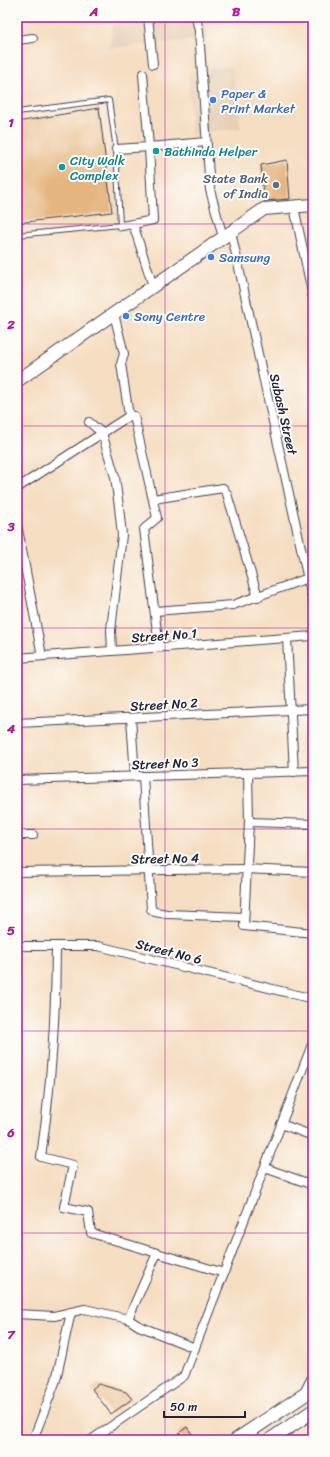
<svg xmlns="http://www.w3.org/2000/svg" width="330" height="1457" font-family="Sriracha,sans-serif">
	<rect width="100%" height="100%" fill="#fdfcf7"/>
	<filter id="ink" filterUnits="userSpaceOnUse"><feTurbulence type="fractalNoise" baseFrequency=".025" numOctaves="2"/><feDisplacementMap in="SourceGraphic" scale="8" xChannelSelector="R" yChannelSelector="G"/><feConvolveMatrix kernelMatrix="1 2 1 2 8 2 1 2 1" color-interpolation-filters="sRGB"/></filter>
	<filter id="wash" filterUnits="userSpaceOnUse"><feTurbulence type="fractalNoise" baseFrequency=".012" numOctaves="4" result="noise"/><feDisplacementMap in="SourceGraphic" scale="16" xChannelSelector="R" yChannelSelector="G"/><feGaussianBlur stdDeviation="0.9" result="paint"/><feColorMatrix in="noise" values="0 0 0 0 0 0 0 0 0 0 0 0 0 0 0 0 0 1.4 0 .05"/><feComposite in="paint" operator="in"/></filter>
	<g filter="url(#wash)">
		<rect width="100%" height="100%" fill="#f5ddc1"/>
		<g fill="#e6cfb6">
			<polygon points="114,17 205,17 207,39 109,48"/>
			<polygon points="232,67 241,128 191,135 188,72"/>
		</g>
		<g id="blocks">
			<g fill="#e5b57f">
				<polygon points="99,108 112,212 17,223 17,122"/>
				<polygon points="287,160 290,199 264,201 261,165"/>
				<polygon points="98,1384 126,1392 132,1399 111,1414 92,1389"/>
				<polygon points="187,1427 196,1440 184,1440 179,1433"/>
			</g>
		</g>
	</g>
	<g filter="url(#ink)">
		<use href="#blocks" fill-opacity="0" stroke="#423e4f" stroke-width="1"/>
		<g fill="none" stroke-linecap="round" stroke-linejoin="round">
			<g stroke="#423e4f" stroke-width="6">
				<polyline id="lane" points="17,112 109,100 116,150 120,225 17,235"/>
			</g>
			<g stroke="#423e4f" stroke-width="10">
				<g id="street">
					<polyline points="148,17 153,64"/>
					<polyline points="196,17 199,31 210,190 223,237"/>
					<polyline points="17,40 33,38"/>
					<polyline points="116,149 149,147 143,74"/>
					<polyline points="294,207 313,297"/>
					<polyline points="121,226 133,224"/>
					<polyline points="231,232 313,602"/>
					<polyline points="153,286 133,224 153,220 149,147 206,142"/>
					<polyline points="114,314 124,354 121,364 129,416 134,416 157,518 144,529 159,647"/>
					<polyline points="89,422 102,433 115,477 119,507 122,535 111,630 112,651"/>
					<polyline points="17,488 129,416"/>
					<polyline points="153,499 223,488 227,494 258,597"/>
					<polyline points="17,524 42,656"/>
					<polyline points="155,611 233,605 308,578"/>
					<polyline points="287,638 294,772"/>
					<polyline points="17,658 313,636"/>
					<polyline points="131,718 135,776"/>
					<polyline points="17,723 313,709"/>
					<polyline points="248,773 249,822 244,926 313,933"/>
					<polyline points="143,776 151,909 155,912 167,914 244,917"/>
					<polyline points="17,780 313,771"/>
					<polyline points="249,822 313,824"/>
					<polyline points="17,835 33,835"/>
					<polyline points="17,872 246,869 313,872"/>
					<polyline points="17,946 98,946 313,999"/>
					<path d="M56,946C56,1016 51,1087 41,1157L73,1165L64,1207L88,1212L91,1233L157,1253"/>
					<polyline points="281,1124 313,1136"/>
					<polyline points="265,1168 313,1185"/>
					<polyline points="17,1314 54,1316 85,1309 128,1319 139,1326 195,1348"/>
					<polyline points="128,1319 157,1253 224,1273"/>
					<polyline points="304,1393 313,1375"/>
					<polyline points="33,1440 56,1380 71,1312"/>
					<polyline points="91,1440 184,1376 313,1042"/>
				</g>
			</g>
			<g stroke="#423e4f" stroke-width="14">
				<polyline id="secondary" points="17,381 264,209 313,205"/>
			</g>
			<g stroke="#423e4f" stroke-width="15">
				<g id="primary">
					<polyline points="236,1440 313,1389"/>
					<polyline points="270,1440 313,1411"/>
				</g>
			</g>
			<use href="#lane" stroke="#fff" stroke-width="4"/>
			<use href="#street" stroke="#fff" stroke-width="8"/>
			<use href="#secondary" stroke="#fff" stroke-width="12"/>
			<use href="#primary" stroke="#fff" stroke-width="13"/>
		</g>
	</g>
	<path fill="none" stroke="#b5179e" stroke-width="1" stroke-opacity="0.55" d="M165,17V1440M17,224H313M17,426H313M17,628H313M17,829H313M17,1031H313M17,1233H313"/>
	<g fill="#3f7fe0" stroke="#fdfcf7" stroke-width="1.5">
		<circle cx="213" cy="100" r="4"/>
		<circle cx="211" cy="257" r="4"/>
		<circle cx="126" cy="316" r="4"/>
	</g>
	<g fill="#0f9aa8" stroke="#fdfcf7" stroke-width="1.5">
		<circle cx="156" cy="151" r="4"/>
		<circle cx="62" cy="167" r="4"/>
	</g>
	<circle fill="#5c6f8a" stroke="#fdfcf7" stroke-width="1.5" cx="276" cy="185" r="4"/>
	<g text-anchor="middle" stroke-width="4" stroke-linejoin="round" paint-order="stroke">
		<g font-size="13" fill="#366cbe" stroke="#fdfcf7" text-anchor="start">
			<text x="221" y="98">Paper &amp;<tspan x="221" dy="15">Print Market</tspan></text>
			<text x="219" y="262">Samsung</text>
			<text x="134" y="321">Sony Centre</text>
		</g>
		<g font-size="13" fill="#0d838f" stroke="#fdfcf7" text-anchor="start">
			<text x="164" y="156">Bathinda Helper</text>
			<text x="70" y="165">City Walk<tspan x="70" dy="15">Complex</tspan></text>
		</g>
		<g font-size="13" fill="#4e5e75" stroke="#fdfcf7" text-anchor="end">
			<text x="268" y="183">State Bank<tspan x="268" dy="15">of India</tspan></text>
		</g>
		<g font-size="13" fill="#22223b" stroke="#fdfcf7">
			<text transform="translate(284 414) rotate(77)" y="5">Subash Street</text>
			<text transform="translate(164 635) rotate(-4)" y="5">Street No 1</text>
			<text transform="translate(164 704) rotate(-3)" y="5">Street No 2</text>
			<text transform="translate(165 763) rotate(-2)" y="5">Street No 3</text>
			<text transform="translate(165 858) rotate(-1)" y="5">Street No 4</text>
			<text transform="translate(169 951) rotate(14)" y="5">Street No 6</text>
		</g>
	</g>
	<rect width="330" height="1457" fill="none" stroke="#fdfcf7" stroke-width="44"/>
	<path d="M164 1411v6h81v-6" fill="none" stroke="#22223b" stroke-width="2"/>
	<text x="170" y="1411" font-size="12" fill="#22223b" stroke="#fdfcf7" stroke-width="3" paint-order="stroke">50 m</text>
	<rect x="22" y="22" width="286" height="1413" fill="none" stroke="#b5179e" stroke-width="1.5"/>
	<g font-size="13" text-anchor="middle" font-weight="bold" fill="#b5179e">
		<text x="94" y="16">A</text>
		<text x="236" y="16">B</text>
		<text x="11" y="127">1</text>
		<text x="11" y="329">2</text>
		<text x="11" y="531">3</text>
		<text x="11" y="733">4</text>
		<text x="11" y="935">5</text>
		<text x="11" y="1137">6</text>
		<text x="11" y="1339">7</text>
	</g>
</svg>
